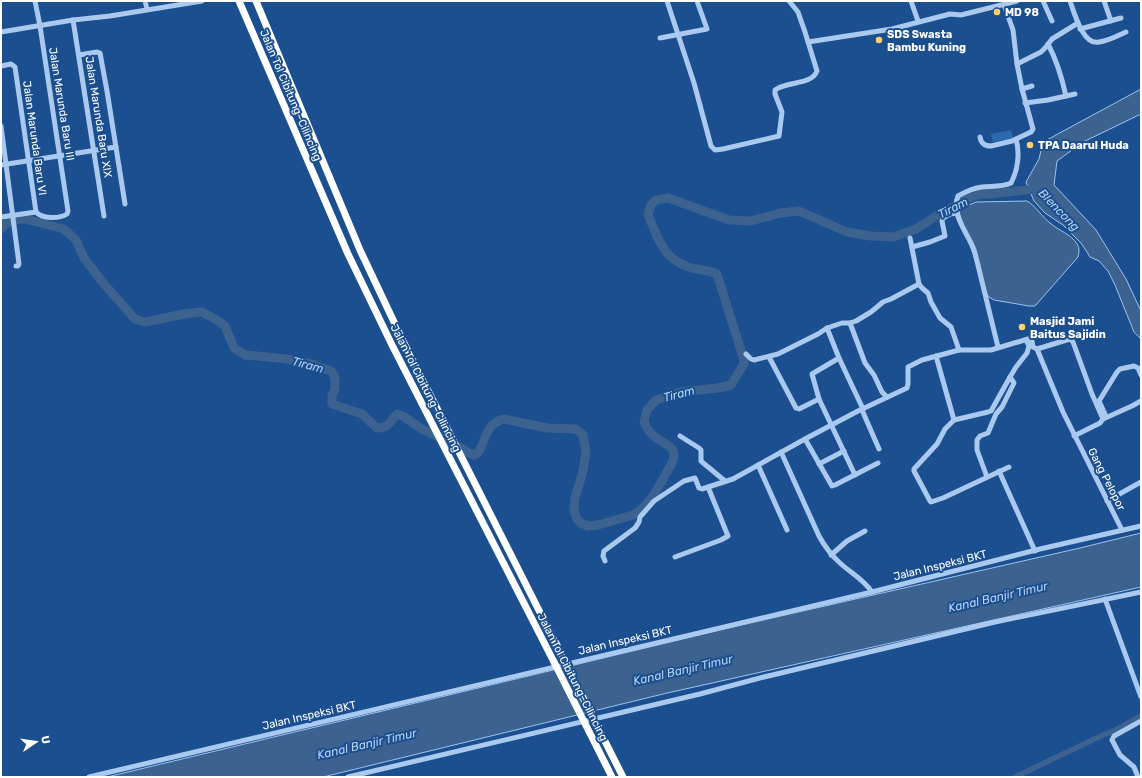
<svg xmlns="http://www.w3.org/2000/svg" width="1142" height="778" font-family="Rubik,sans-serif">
	<rect width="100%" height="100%" fill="#1b4f8f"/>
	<polygon fill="#2e69ad" points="1011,130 1013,138 993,142 991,134"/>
	<g fill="#3c6290" stroke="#9cc4f0">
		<polygon points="1141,89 1141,114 1083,142 1057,161 1054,185 1096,230 1126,279 1141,311 1141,339 1134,332 1115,285 1108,271 1099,261 1090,257 1087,252 1081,243 1063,225 1045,213 1034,201 1026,182 1039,159 1043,142"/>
		<path d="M1027,201C1034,204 1043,218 1050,223C1059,231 1071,234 1077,244C1080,249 1079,252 1078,257L1035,306H1029L994,300L989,297L986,293L959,212L962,208L976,202Z"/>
		<polygon points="1141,533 1141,587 663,694 323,777 107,777 737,626 1080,548"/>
	</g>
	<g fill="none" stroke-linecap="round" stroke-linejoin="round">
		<polyline stroke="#3c6290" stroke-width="5.5" points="1015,777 1103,735 1114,731 1141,716"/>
		<path stroke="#3c6290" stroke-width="9" d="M1,229L10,220L25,219L64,229L76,240L84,258L104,284L135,319L145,322L184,314L202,312L217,320L225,326L234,348L245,355L288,359L311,364L331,371L335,377V389L332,395V404L362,414L377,428C391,427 388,423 397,414L403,416L422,429L461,448L469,453L474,455L478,453C486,440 486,423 504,419L547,428L576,429L583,435L586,452L583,471L575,498L574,510L577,519L581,523L588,526L598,525L633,515C651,506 662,480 672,463C678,448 669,446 658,439C651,435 647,429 644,422L647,410L656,400L680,392L718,388L731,385L742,367L744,363L743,357L717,274C707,269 702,271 692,268C663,260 659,240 648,215L651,205L656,200L668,198L729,220L751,221L780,213L799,211L847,232L871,236L893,237L916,229L938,215L969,198L980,194H991L1036,189"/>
		<g stroke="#a9c9ee" stroke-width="5">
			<polyline points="145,1 147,9"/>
			<path d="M667,1L694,83L711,146L715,150L723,149L779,136L782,112L775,94V90C778,88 783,86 787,85C797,82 813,82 817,71L805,32L798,12L789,1"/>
			<polyline points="911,1 918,21"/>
			<polyline points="1043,1 1052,21"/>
			<path d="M1070,1C1074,12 1083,46 1099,42C1108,41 1117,36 1126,32"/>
			<polyline points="1104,1 1111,21"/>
			<polyline points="73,20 104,216"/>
			<polyline points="1080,29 1121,18"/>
			<polyline points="1,32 73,20 110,16 202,1"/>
			<polyline points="660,38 707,29 697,1"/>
			<polyline points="808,42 892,29 950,14 961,15 1017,1"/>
			<path d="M1048,44C1057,61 1062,78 1066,96"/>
			<polyline points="79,55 97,52 100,53 107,91 125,204"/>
			<polyline points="1017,64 1041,52 1046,47 1052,39 1078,23"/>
			<polyline points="1,66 11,64 15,67 36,212"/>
			<polyline points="1022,89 1032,86"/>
			<polyline points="1025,103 1048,100 1075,94"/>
			<polyline points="1,126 19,264 18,266 16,266"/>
			<path d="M980,137C981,143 984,146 991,146L1012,141L1031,132L1033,129L1022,89L1017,64L1013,30L1004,5"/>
			<polyline points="1,165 116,147"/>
			<path d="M1,217L36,212C42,219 59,219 67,214L68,211L40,26L35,1"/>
			<polyline points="910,238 919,284 922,288 928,293 931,302 940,318 951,327 959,350"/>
			<polyline points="912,247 930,242 945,236 942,221 943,218 950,214 957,213"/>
			<polyline points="850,323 865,363 874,375 882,392 887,397"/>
			<path d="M998,347L975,253C970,235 950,216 958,196C965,192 974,188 982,187C992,186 1002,187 1011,183C1018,170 1020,153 1016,139"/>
			<polyline points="1037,349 1070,339 1073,342 1092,394 1103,419 1100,423 1074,436"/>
			<polyline points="746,354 751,359 754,360 778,354 818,334 827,328 842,323 850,323 856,321 871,312 883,302 891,299 919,284"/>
			<polyline points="936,356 954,420"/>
			<polyline points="769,357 796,408 799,409 819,399 855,475"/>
			<polyline points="839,358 863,409"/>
			<polyline points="819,399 812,374 839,358 827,328"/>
			<polyline points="862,410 879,449"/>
			<polyline points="1103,417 1105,414 1099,401 1117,372 1120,369 1134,366 1138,368 1141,375"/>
			<polyline points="1103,419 1132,406 1141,401"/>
			<polyline points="680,436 699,448 701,450 701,461 702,462 725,481"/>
			<polyline points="805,439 832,486 835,485 878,463"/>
			<path d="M781,452L819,536C825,547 831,555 840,563C852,574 863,579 872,592"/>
			<polyline points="819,464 844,451"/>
			<polyline points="758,465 787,530"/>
			<polyline points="1009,467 943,498 931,502 930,501 914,471 914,469 937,444 945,429 954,420 988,412 991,411 1010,377 1016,367 1027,353 1029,346 1026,340"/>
			<polyline points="999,471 1035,551"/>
			<polyline points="987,477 977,450 977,440 980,436 988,433 996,414 1002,407 1014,383 1010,377"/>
			<polyline points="1107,501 1141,482"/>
			<polyline points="831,555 847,541 865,531"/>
			<polyline points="675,557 721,540 728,536 708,487"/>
			<polyline points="605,561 603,556 604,551 635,528 639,522 640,517 654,501 684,481 695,478 699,488 702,489 733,479 805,439 858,411 907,388 908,384 908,367 922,360 959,350 991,350 1028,339 1032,341 1033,347 1037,349 1063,412 1122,530"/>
			<polyline points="1105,599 1141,697"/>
			<polyline points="89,777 872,592 1040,549 1141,526"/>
			<polyline points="348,777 700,694 764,677 995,622 1141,592"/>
			<polyline points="1138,777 1134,767 1120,755 1112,740 1114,736 1141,721"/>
		</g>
		<g stroke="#fff" stroke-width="7">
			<polyline points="239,1 348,254 392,345 554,662"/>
			<polyline points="256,1 360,250 403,341 565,662"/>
		</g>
		<g stroke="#fff" stroke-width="7">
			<polyline points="554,662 612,777"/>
			<polyline points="565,662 623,777"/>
		</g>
	</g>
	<g fill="#ffd166" stroke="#1b4f8f" stroke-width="1.5">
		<circle cx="997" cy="12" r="4"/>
		<circle cx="879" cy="40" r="4"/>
		<circle cx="1030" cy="145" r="4"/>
		<circle cx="1022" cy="327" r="4"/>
	</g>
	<g text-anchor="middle" stroke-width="4" stroke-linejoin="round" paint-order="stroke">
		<g font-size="11" font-weight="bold" fill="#fff" stroke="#1b4f8f" text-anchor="start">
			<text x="1005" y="16">MD 98</text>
			<text x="887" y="38">SDS Swasta<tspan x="887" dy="13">Bambu Kuning</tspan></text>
			<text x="1038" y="149">TPA Daarul Huda</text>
			<text x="1030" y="325">Masjid Jami<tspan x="1030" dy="13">Baitus Sajidin</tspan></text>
		</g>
		<g font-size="11" fill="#fff" stroke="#1b4f8f">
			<text transform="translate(291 95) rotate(67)" y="4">Jalan Tol Cibitung–Cilincing</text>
			<text transform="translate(62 104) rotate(81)" y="4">Jalan Marunda Baru III</text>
			<text transform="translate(99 117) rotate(81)" y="4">Jalan Marunda Baru XIX</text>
			<text transform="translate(35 138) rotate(82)" y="4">Jalan Marunda Baru VI</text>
			<text transform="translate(426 388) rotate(63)" y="4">Jalan Tol Cibitung–Cilincing</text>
			<text transform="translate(1107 479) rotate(63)" y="4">Gang Pelopor</text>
			<text transform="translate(940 565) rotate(-14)" y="4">Jalan Inspeksi BKT</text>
			<text transform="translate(625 640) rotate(-13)" y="4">Jalan Inspeksi BKT</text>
			<text transform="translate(573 677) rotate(63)" y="4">Jalan Tol Cibitung–Cilincing</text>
			<text transform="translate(309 715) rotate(-13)" y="4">Jalan Inspeksi BKT</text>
		</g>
		<g font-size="12" font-style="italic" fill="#b5d3f5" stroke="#1b4f8f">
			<text transform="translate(953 208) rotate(-27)" y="4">Tiram</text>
			<text transform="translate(1059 210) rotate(46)" y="4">Blencong</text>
			<text transform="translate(308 365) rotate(15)" y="4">Tiram</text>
			<text transform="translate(679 394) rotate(-14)" y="4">Tiram</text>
			<text transform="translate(998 597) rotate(-13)" y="4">Kanal Banjir Timur</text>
			<text transform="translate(683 670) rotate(-13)" y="4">Kanal Banjir Timur</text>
			<text transform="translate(367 744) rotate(-13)" y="4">Kanal Banjir Timur</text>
		</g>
	</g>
	<rect width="1142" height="778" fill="none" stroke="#ffffff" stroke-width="4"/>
	<g transform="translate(36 742) rotate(77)" stroke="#1b4f8f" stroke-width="3" paint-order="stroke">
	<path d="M0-3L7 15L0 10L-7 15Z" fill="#ffffff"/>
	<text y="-6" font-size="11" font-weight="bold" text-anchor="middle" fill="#ffffff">U</text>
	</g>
</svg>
